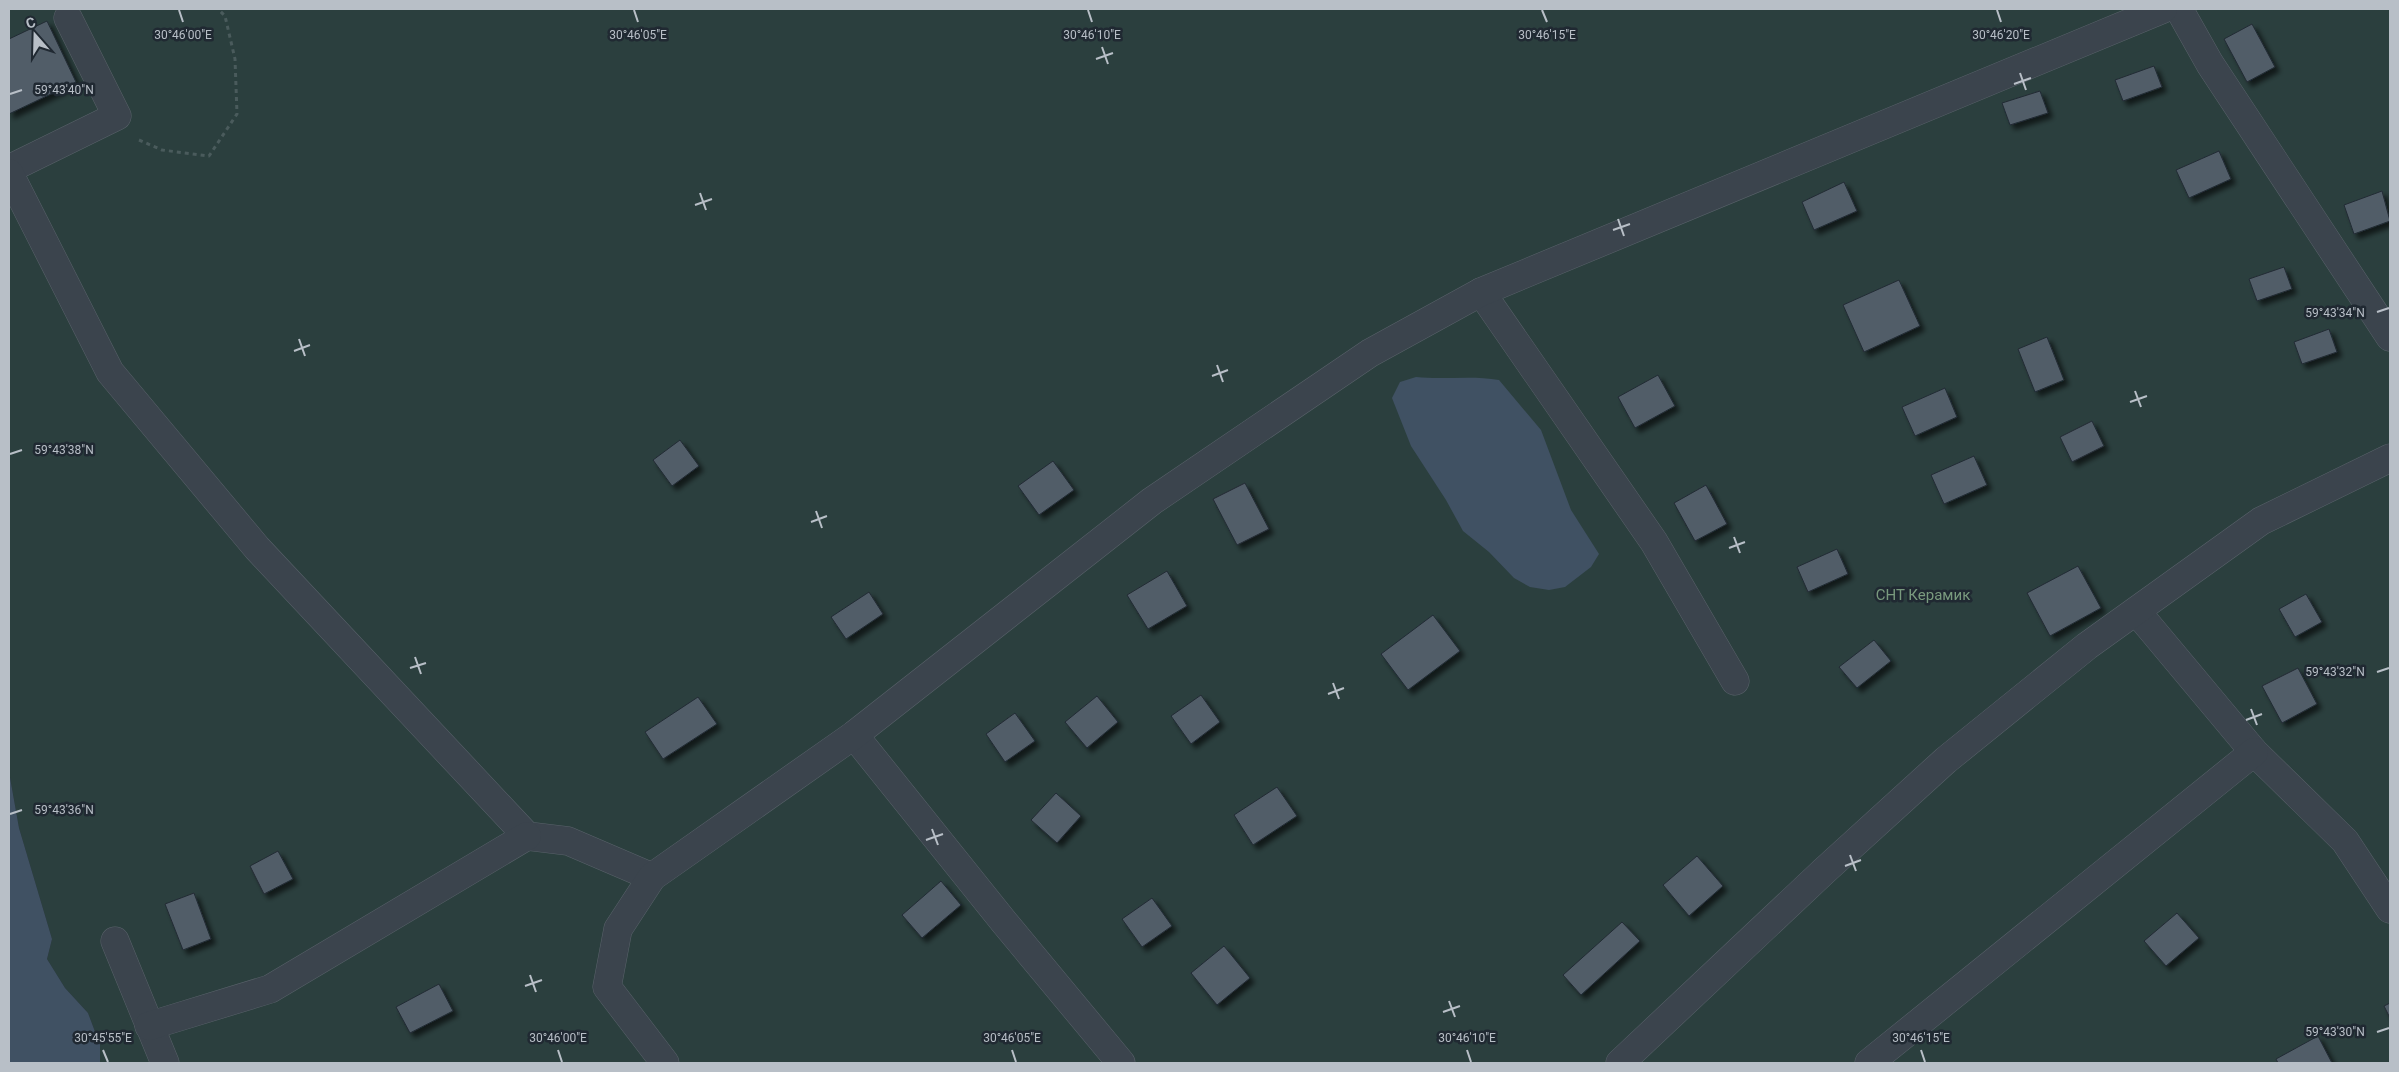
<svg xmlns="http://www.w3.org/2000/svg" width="2399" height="1072" font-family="Roboto,sans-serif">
	<defs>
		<filter id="shadow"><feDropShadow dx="4.5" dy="4.5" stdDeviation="2.5" flood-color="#0009"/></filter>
	</defs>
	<rect width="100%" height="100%" fill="#28323c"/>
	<polygon fill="#2b3f3e" points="9,9 2390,9 2390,1063 100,1063 100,1045 88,1013 65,988 47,959 52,939 19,828 9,772"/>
	<g fill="#405163">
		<path d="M1416,377C1444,380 1472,375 1499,380L1541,430L1571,510L1599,554L1591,567L1565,587L1549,590L1530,587L1514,578L1489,552L1463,531L1446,500L1411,446L1392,398L1400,382Z"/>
		<polygon points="9,772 19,828 52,939 47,959 65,988 88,1013 100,1045 100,1063 9,1063"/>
	</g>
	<g fill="#515d67" stroke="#222b34" filter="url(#shadow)">
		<polygon points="47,21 76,82 9,114 9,39"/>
		<polygon points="2252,24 2275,67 2247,82 2224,39"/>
		<polygon points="2154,66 2162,87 2123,101 2115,80"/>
		<polygon points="2040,91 2048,113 2010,125 2002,103"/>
		<polygon points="2219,151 2231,179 2189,198 2176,170"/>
		<polygon points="1844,182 1857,211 1814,230 1802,202"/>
		<polygon points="2382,191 2390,221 2354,234 2344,205"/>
		<polygon points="2284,267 2292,289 2257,301 2249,279"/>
		<polygon points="1899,280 1920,326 1864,352 1843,305"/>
		<polygon points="2329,329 2337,352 2302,364 2294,342"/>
		<polygon points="2047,337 2064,380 2035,392 2018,349"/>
		<polygon points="1658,375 1675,406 1635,428 1618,397"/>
		<polygon points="1945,388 1957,417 1915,436 1902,407"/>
		<polygon points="2092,421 2104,446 2072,462 2060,437"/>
		<polygon points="680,440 699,466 672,486 653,460"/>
		<polygon points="1974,456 1987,485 1944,504 1931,475"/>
		<polygon points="1053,461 1074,490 1039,515 1018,486"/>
		<polygon points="1245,483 1269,529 1237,545 1213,499"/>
		<polygon points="1706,485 1727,524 1695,541 1674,503"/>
		<polygon points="1837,549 1848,574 1808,592 1797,567"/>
		<polygon points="2078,566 2101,608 2050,636 2027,593"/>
		<polygon points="1167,571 1187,606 1148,629 1127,595"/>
		<polygon points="869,592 883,614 846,639 831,617"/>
		<polygon points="2306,594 2322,622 2295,637 2279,609"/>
		<polygon points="1433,615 1460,651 1408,690 1381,654"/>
		<polygon points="1874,640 1891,661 1857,688 1839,667"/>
		<polygon points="2298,668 2317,704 2282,723 2262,686"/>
		<polygon points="1201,695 1220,722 1191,744 1171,716"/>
		<polygon points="1097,696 1118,722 1087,748 1065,722"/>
		<polygon points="698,697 717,724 663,759 645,732"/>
		<polygon points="1015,713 1035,741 1005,762 986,734"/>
		<polygon points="1277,787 1297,816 1253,845 1234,815"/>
		<polygon points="1056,793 1081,816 1057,843 1031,820"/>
		<polygon points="278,851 293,879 264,894 250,866"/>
		<polygon points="1697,856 1723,886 1689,916 1663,885"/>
		<polygon points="941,881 961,905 922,938 902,915"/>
		<polygon points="194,893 211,939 183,950 165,904"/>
		<polygon points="1152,898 1172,926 1142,947 1122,919"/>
		<polygon points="2177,913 2199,938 2166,966 2144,941"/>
		<polygon points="1622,922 1640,941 1581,995 1563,975"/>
		<polygon points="1224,946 1250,978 1217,1005 1191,973"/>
		<polygon points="439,984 453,1011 410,1033 396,1007"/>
		<polygon points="2390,1003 2390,1018 2384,1006"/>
		<polygon points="2318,1036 2332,1063 2278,1063 2276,1059"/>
	</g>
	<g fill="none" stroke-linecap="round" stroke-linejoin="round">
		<g stroke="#59626a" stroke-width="29">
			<g id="minor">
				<polyline points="2179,9 2210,64 2390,337"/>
				<polyline points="9,169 117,116 68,18"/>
				<polyline points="9,173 110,372 257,548 527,836 568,841 652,877"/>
				<polyline points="1481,292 1654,542 1735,681"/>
				<polyline points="2137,612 2254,752 2345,841 2390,909"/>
				<polyline points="854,735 1004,922 1121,1063"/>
				<polyline points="115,941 165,1063"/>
				<polyline points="149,1026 270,989 527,836"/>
				<polyline points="665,1063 607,987 618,929 652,877 854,735 1152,501 1370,353 1481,292 2163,9"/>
				<polyline points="1620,1063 1824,871 1946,760 2087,646 2261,521 2390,458"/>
				<polyline points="1869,1063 2254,752"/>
			</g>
		</g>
		<polyline stroke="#4a5b5c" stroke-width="3" stroke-dasharray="4 4" stroke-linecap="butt" points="139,140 162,150 209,156 237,114 235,59 225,16 218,9"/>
		<use href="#minor" stroke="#3b444d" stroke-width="28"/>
	</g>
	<path fill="none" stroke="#b8bfc7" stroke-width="2" d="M179,10L183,22M634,10L638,22M1088,10L1092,22M1542,10L1547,22M1997,10L2001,22M1102,47L1108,64M1096,59L1113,53M2020,73L2026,90M2014,84L2031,78M10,94L22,90M700,193L706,210M695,205L712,199M1618,219L1624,236M1613,230L1630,224M2377,312L2389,308M299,339L305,356M294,351L310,345M1217,365L1223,382M1212,376L1228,370M2135,391L2141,407M2130,402L2147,396M10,454L22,450M816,511L822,528M811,522L827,516M1734,537L1740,553M1729,548L1745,542M415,657L421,674M410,668L426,663M2377,672L2389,668M1333,683L1339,699M1328,694L1344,688M2251,709L2257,725M2246,720L2262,714M10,814L22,810M932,829L938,845M926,840L943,834M1850,855L1856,871M1845,866L1861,860M530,975L536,992M525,986L542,980M1449,1001L1455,1017M1443,1012L1460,1006M2377,1032L2389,1028M103,1050L108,1062M558,1050L562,1062M1012,1050L1016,1062M1467,1050L1471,1062M1921,1050L1925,1062"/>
	<g text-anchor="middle" stroke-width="5" stroke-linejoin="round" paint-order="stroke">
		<g font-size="15" fill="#799a7e" stroke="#202932">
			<text x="1923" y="600">СНТ Керамик</text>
		</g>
	</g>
	<g font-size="12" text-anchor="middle" fill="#b8bfc7" stroke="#202932" stroke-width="5" stroke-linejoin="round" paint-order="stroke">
		<text x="1547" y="39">30°46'15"E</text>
		<text x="183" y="39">30°46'00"E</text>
		<text x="638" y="39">30°46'05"E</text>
		<text x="1092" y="39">30°46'10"E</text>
		<text x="2001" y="39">30°46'20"E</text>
		<text x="64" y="94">59°43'40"N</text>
		<text x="2335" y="317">59°43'34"N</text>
		<text x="64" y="454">59°43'38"N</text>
		<text x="2335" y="676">59°43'32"N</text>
		<text x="64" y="814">59°43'36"N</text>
		<text x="2335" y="1036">59°43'30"N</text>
		<text x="103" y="1042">30°45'55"E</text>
		<text x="558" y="1042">30°46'00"E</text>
		<text x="1012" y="1042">30°46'05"E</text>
		<text x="1467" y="1042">30°46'10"E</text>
		<text x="1921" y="1042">30°46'15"E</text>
	</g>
	<rect width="2399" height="1072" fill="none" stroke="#b8bfc7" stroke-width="20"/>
	<g transform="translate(35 35) rotate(340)" stroke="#202932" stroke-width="4" paint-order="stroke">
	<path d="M0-4L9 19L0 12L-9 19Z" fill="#b8bfc7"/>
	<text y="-8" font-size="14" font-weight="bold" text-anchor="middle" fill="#b8bfc7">С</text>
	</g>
</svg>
